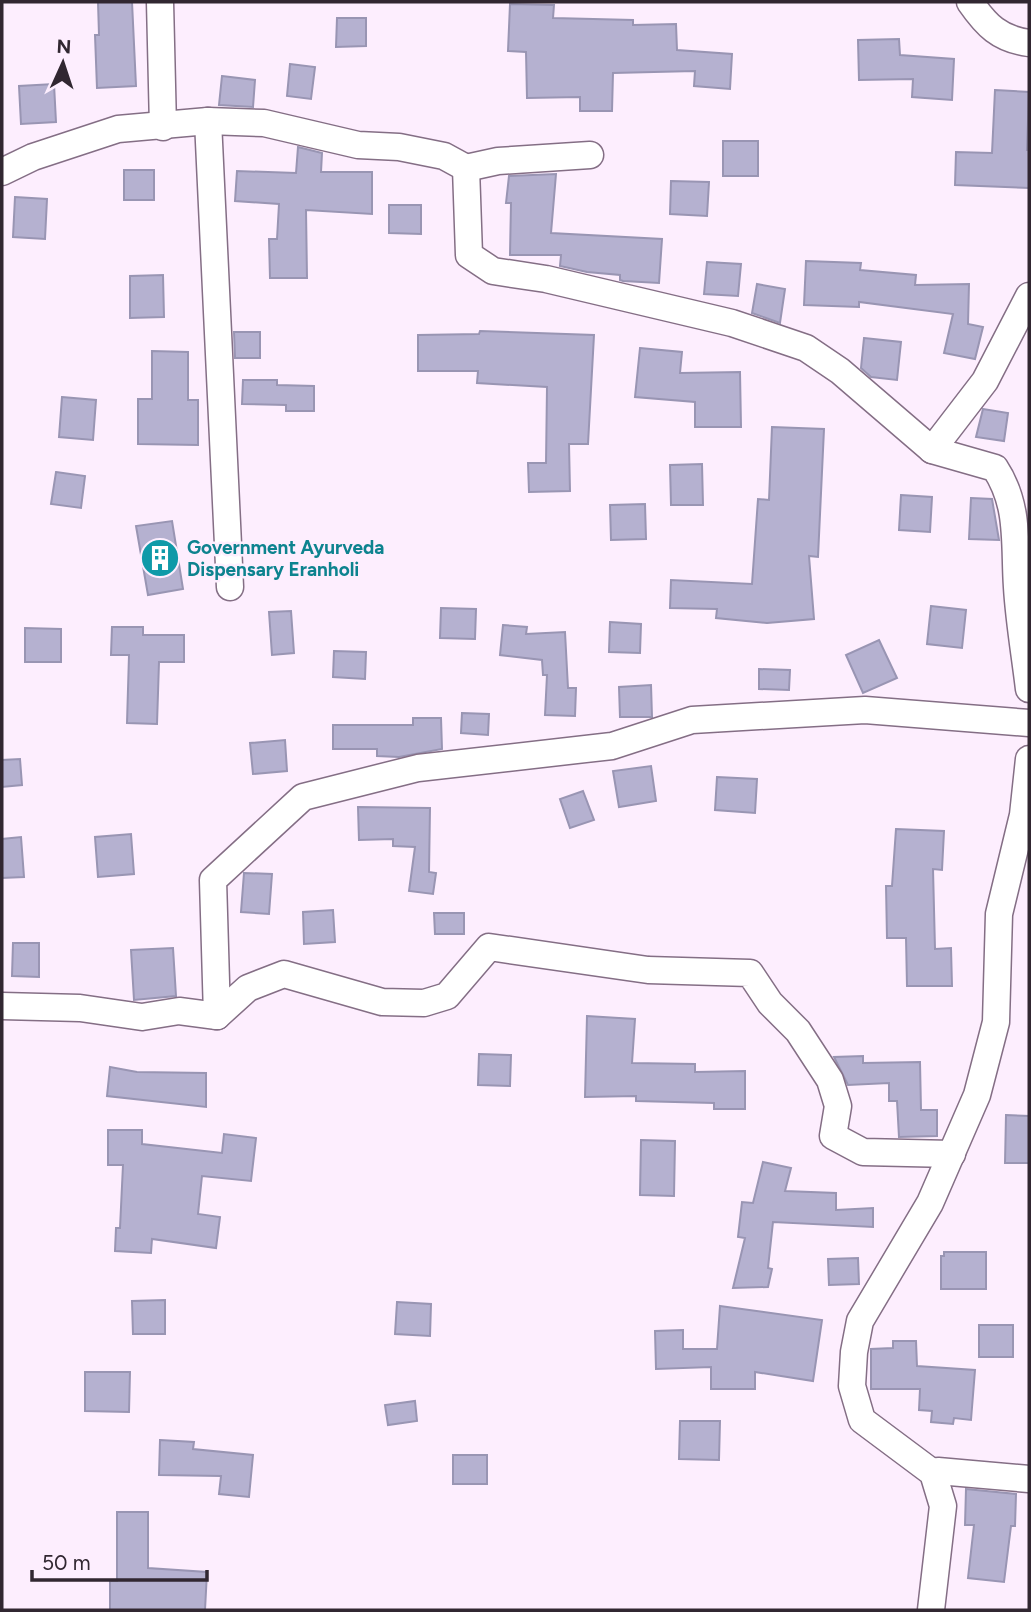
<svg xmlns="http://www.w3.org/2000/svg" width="1031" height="1612" font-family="Figtree,sans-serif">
	<rect width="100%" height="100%" fill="#fdeefe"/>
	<g fill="#b5b1d0" stroke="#9995b3" stroke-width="2">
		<polygon points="98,2 132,2 136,86 97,88 95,35 99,35"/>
		<polygon points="510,4 554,5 553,18 633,20 633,25 676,24 677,50 732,54 730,89 694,86 695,71 613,73 612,111 580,111 580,97 527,98 526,52 508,51"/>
		<polygon points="337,18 366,18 366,46 336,47"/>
		<polygon points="899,39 900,55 954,59 952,100 912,97 913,79 859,80 858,40"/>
		<polygon points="290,64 315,67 311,99 287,96"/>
		<polygon points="222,76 255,80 253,107 219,105"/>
		<polygon points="54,84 56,122 21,124 19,86"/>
		<polygon points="995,90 1029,92 1027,150 1029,150 1029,188 955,185 956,152 992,153"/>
		<rect x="723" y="141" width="35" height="35"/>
		<polygon points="298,147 322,153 321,172 372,172 372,214 306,210 307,278 270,278 269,239 277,239 279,204 235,201 237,171 296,173"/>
		<rect x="124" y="170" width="30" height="30"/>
		<polygon points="556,174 551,233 662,239 659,283 623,281 620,280 620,275 587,272 560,266 561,255 510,255 511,203 506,203 509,176"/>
		<polygon points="671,181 709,182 707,216 670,214"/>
		<polygon points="15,197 47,199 45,239 13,237"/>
		<polygon points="389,205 421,205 421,234 389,233"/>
		<polygon points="806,261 861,263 860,270 916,275 915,285 969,284 968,324 983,327 975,359 944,353 953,314 859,302 859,307 804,305"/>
		<polygon points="707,262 741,264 738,296 704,294"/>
		<polygon points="163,275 164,317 130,318 130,276"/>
		<polygon points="757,284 785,289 780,323 752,313"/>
		<polygon points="480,331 594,335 588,444 569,444 570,491 529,492 528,463 546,463 547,387 477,383 478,371 418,371 418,335 479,334"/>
		<polygon points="234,332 260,332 260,358 235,358"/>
		<polygon points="864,338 901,342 897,380 871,377 861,368"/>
		<polygon points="640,348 682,352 680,373 740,372 741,427 695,427 695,402 635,397"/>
		<polygon points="152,351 188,352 188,400 198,400 198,445 138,444 138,399 152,399"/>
		<polygon points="243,380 277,380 277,385 314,386 314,411 286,411 286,405 242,404"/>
		<polygon points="62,397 96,400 93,440 59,437"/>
		<polygon points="983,409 1008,413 1004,441 976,437"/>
		<polygon points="772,427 824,429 818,557 809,556 814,619 767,623 716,618 717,609 670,608 671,580 752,584 758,499 769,500"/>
		<polygon points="702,464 703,505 671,505 670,465"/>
		<polygon points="56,472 85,476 81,508 51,504"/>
		<polygon points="901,495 932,497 930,532 899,530"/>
		<polygon points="971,498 992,499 999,540 969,539"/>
		<polygon points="645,504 646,539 611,540 610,505"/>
		<polygon points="172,521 183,589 148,595 136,526"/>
		<polygon points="931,606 966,610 962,648 927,644"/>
		<polygon points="441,608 476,609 475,639 440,638"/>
		<polygon points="291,611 294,653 272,655 269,612"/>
		<polygon points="610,622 641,624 640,653 609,652"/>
		<polygon points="503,625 527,627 526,634 565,632 568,688 576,688 575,716 545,715 547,675 543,675 542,660 500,655"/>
		<polygon points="112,627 143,627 143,635 184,635 184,662 159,662 157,724 127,723 129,655 111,655"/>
		<polygon points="25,628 61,629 61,662 25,662"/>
		<polygon points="879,640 897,678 863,693 846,655"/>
		<polygon points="334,651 366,652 365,679 333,677"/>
		<polygon points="759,669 790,670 789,690 759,689"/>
		<polygon points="651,685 652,717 620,717 619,687"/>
		<polygon points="462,713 489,714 488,735 461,733"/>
		<polygon points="413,718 441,718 442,749 399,757 377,756 377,749 333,749 333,725 413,725"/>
		<polygon points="285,740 287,771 253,774 250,743"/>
		<polygon points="20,759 22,785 2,787 2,760"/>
		<polygon points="651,766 656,801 619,807 613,771"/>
		<polygon points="717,777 757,779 755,813 715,810"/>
		<polygon points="583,791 594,820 570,828 560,799"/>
		<polygon points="358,807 430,808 429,872 436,873 433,894 409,891 415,847 393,846 393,839 359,840"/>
		<polygon points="896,829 944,831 942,870 933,869 935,949 951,948 952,986 907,986 906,938 887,938 886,886 892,886"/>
		<polygon points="131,834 134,874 98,877 95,837"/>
		<polygon points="21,837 24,877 2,878 2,839"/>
		<polygon points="244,873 272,874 269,914 241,912"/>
		<polygon points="333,910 335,942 304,944 303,912"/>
		<polygon points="434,913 464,913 464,934 435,934"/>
		<polygon points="13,943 39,943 39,977 12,976"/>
		<polygon points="173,948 176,996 134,1000 131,950"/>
		<polygon points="587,1016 635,1019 632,1063 695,1064 695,1072 745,1071 745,1109 714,1109 714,1103 636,1101 636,1096 585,1097"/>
		<polygon points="479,1054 511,1055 510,1086 478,1085"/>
		<polygon points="863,1056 863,1063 920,1062 921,1110 937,1110 937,1136 899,1137 897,1101 889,1101 889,1083 848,1085 834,1057"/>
		<polygon points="110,1067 137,1072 206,1073 206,1107 107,1096"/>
		<polygon points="1006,1115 1029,1116 1029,1163 1005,1163"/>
		<polygon points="108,1130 142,1130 142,1144 222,1153 224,1134 256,1138 251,1181 202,1176 198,1214 220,1217 216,1248 152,1239 151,1253 115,1251 116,1228 120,1228 123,1165 108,1165"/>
		<polygon points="641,1140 675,1141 674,1196 640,1195"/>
		<polygon points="763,1162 791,1168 785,1191 836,1193 836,1210 873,1208 873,1227 773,1222 768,1268 772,1269 768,1287 733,1288 745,1238 738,1237 742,1202 753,1203"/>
		<polygon points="944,1252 986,1252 986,1289 941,1289 941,1256 944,1256"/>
		<polygon points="858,1258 859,1284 829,1285 828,1259"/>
		<polygon points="165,1300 165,1334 133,1334 132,1301"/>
		<polygon points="397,1302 431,1304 430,1336 395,1334"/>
		<polygon points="720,1306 822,1320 813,1381 755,1372 755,1389 711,1389 711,1367 656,1369 655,1331 683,1330 683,1349 717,1349"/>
		<rect x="979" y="1325" width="34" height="32"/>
		<polygon points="893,1341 916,1341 917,1366 975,1370 971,1420 954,1418 953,1424 931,1422 932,1411 919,1410 920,1389 871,1389 871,1349 893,1348"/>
		<polygon points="85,1372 130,1372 129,1412 85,1411"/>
		<polygon points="415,1401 417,1421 388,1425 385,1405"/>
		<polygon points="680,1421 720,1421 719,1460 679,1459"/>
		<polygon points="160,1440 194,1442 193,1449 253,1455 249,1497 219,1494 221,1476 159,1475"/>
		<rect x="453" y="1455" width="34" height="29"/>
		<polygon points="966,1489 1016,1494 1015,1526 1011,1526 1004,1582 968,1578 974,1525 965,1525"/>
		<polygon points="117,1512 148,1512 148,1568 207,1572 205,1610 110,1610 110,1581 117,1581"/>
	</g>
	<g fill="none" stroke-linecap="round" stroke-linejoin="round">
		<g stroke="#846e85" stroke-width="29">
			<g id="minor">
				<polyline points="160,2 163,127"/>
				<path d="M970,2C986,25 999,39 1029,43"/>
				<polyline points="208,121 230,587"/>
				<polyline points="466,168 498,161 590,155"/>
				<polyline points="2,172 33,157 118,129 208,121 264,123 358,145 399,147 444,156 466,168 469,255 493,271 546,279 732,323 806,348 840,371 932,450"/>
				<path d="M1029,296L985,381L932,450L995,468C1020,506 1014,544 1017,587C1019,621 1025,655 1029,689"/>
				<polyline points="2,1006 80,1008 142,1017 179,1011 217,1016 248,988 284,974 382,1002 424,1003 447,996 489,947 648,970 750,973 770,1003 798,1031 830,1080 838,1106 833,1136 863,1152 952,1154"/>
				<polyline points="217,1016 213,880 303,797 418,768 612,746 692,720 865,710 1029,723"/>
				<polyline points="933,1473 938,1471 1029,1479"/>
				<polyline points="931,1610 943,1506 933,1473 862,1420 852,1386 854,1352 860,1321 930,1203 977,1095 996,1022 999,914 1023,815 1029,759"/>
			</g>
		</g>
		<use href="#minor" stroke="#fff" stroke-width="26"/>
	</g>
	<defs>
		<g id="building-disc" transform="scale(2.0125)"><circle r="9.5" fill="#0f9aa8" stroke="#fdeefe"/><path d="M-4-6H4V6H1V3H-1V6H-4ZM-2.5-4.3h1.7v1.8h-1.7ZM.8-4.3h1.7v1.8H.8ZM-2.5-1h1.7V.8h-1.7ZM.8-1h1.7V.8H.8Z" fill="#fff"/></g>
	</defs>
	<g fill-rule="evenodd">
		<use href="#building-disc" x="160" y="558"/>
	</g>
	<g text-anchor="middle" stroke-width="5" stroke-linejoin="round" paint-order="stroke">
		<g font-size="19" font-weight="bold" fill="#0d838f" stroke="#fdeefe" text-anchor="start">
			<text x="187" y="554">Government Ayurveda<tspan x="187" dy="22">Dispensary Eranholi</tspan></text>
		</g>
	</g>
	<rect width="1031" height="1612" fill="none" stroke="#312731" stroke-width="7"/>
	<g transform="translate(63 63) rotate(3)" stroke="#fdeefe" stroke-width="5" paint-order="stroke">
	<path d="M0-5L12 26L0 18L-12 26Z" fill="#312731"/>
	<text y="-10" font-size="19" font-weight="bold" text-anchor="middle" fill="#312731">N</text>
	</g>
	<path d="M32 1570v10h175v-10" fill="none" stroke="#312731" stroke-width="3.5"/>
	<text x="42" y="1570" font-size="21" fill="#312731" stroke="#fdeefe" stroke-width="5" paint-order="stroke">50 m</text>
</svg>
